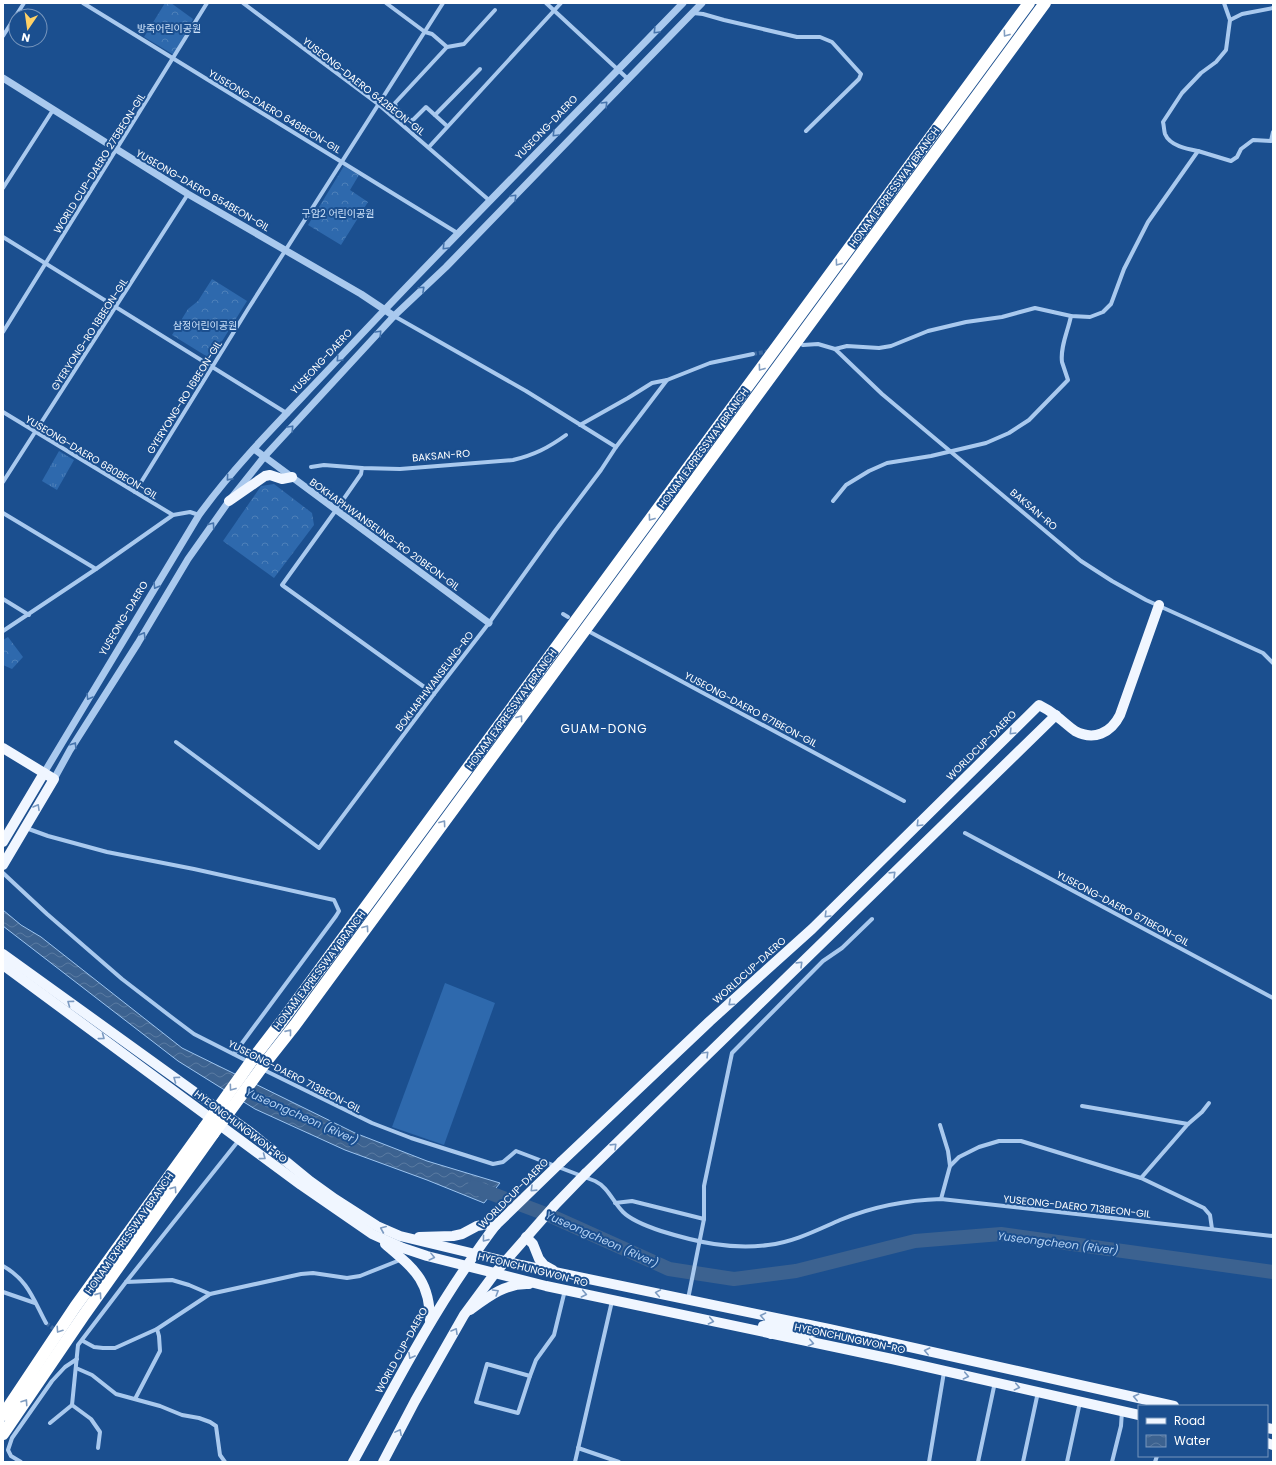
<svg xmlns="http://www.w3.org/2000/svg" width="1276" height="1465" font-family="Poppins,'Noto Sans KR',sans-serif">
	<defs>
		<pattern id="grass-tufts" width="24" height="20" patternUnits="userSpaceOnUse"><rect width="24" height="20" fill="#2e69ad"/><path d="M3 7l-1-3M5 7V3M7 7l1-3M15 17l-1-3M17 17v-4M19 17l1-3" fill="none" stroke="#4d80b9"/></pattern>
		<pattern id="forest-crowns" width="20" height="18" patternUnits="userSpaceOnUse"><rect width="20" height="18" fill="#2e69ad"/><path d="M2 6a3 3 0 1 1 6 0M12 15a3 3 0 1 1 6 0" fill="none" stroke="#4d80b9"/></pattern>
		<pattern id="water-waves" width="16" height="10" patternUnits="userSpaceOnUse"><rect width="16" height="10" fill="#3c6290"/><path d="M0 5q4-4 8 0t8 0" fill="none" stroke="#597aa1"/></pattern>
	</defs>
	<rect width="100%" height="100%" fill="#1b4f8f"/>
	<polygon fill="url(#grass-tufts)" points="59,451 74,460 57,490 42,481"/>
	<g fill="url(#forest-crowns)">
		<polygon points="165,3 171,3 193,19 174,55 144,37"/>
		<polygon points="344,166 359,175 350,190 368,202 341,245 308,225"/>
		<polygon points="212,279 247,301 211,359 172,335 188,309 198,301"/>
		<polygon points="274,484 312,513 314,525 274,578 223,541 261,486"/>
		<polygon points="8,637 23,657 12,669 3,665 3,640"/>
	</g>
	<polygon fill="#2e69ad" points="445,983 495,1003 444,1145 392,1127"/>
	<polygon fill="url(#water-waves)" stroke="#9cc4f0" points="3,910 21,925 41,937 182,1048 355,1133 427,1161 500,1183 484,1203 427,1180 345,1150 255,1109 178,1061 3,926"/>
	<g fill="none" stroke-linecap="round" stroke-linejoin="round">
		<polyline stroke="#3c6290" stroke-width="14" points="474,1187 551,1216 669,1269 734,1279 796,1271 915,1241 1001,1234 1273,1272"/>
		<g stroke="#3d69a0" stroke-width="4" stroke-dasharray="4 2" stroke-linecap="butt">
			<polyline points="753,354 770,351"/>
			<polyline points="46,1323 57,1331"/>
		</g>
		<g stroke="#a9c9ee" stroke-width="4">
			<polyline points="83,3 459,234"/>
			<polyline points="243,3 378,104 490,201"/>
			<polyline points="386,3 425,32 432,34 447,47 395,103 396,108 412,121 426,107 447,126"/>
			<polyline points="546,3 628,79"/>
			<polyline points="693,13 703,14 724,20 797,37 820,37 832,42 861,74 859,79 806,131"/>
			<polyline points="1230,20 1242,14 1273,8"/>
			<polyline points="3,36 24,3"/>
			<polyline points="447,47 464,44 495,10"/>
			<polyline points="435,115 480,69"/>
			<polyline points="429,147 561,3"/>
			<polyline points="1198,151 1231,161 1237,157 1241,149 1253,140 1271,141 1273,132"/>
			<polyline points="3,188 53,110"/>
			<polyline points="3,237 288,414"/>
			<polyline points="394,316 526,391 616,447"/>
			<polyline points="3,332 207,3"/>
			<polyline points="803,345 818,344 835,349 882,394 1081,561 1112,581 1146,600 1263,653 1273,663"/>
			<path d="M835,349L847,346L879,348L891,346L928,331L966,322L1002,317L1035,308L1071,316L1090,317L1103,312L1111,304L1124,269L1148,222L1198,151C1187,149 1170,146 1165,134C1164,131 1164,126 1163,122L1182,93L1201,73L1216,62L1226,50L1230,20L1224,3"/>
			<polyline points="3,412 173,515"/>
			<polyline points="580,425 628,398 652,383 667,380 710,363 753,354"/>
			<path d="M311,467L324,465L362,468L400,469L513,460C534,455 548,448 566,435"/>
			<polyline points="362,468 361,474 336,510 282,585 434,694"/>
			<polyline points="3,482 188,194"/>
			<polyline points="135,492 248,309 443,3"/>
			<path d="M833,501L846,485L869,471L887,463L931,456L986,443L1009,433L1029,420L1068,380C1066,374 1064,368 1062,362C1060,347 1068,331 1071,316"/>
			<polyline points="3,513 96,569"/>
			<polyline points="3,599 29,615"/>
			<polyline points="563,614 568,617"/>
			<polyline points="3,631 96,569 173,515 190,512 199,515"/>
			<polyline points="590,632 904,801"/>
			<polyline points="176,742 319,848 434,694 489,623 555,531 601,470 616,447 667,380"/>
			<polyline points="26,828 48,836 107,852 194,869 334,900 339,911 336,916 234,1054"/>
			<polyline points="965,833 1273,998"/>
			<polyline points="3,873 47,914 122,979 174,1019 194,1034 249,1062"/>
			<path d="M262,1069L372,1123L411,1138L493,1164L503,1162L516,1151L595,1181C608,1187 613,1202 623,1212C632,1221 649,1227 661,1231C696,1242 732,1250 768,1245C794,1242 817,1230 840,1220C872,1207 906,1200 941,1199L1273,1236"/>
			<polyline points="1082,1106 1188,1124"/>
			<polyline points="940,1125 948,1151 950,1166"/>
			<polyline points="1141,1178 1188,1124 1202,1112 1209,1103"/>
			<polyline points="941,1199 950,1166 959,1157 979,1147 999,1141 1021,1141 1141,1178 1204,1208 1210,1215 1212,1229"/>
			<polyline points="615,1203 632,1201 704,1219"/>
			<path d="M3,1266C28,1280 33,1299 46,1323"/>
			<polyline points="126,1282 172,1280 189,1285 210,1294"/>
			<polyline points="3,1292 35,1303"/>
			<polyline points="688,1299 704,1219 704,1186 732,1053 823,961 842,948 872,919"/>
			<polyline points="83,1341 94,1347 103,1348 115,1348 157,1329 210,1294 301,1274 313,1273 347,1278 360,1276 400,1260"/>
			<polygon points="487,1364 530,1376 518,1413 476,1402"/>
			<polyline points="76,1368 92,1375 116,1394 160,1406 182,1415 199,1418 210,1422 216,1426 220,1455 225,1462"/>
			<polyline points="530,1376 536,1360 554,1335 565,1290"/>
			<polyline points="135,1399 160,1351 159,1336 157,1329"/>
			<polyline points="72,1405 91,1419 100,1432 98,1448"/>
			<polyline points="50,1423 72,1405 78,1345 126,1282 239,1140"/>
			<polyline points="578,1448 619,1462"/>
			<polyline points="21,1462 11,1456 8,1450 12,1438 52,1381 65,1367 77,1359"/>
			<polyline points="575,1462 612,1301"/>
			<polyline points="929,1462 944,1372"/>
			<polyline points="978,1462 995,1382"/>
			<polyline points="1023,1462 1038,1392"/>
			<polyline points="1067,1462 1080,1402"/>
			<polyline points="1112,1462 1121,1426 1122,1411"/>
			<polyline points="1155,1462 1157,1456"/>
		</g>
		<g stroke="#a9c9ee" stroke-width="7">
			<polyline points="3,78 188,194 361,294 394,316"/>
			<polyline points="254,449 489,623"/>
			<path d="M44,773L199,515C241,457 295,406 343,354C454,235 570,120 683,3"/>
			<polyline points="54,779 70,750 138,643 188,559 229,501 264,457 394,316 446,267 702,3"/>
		</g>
		<g stroke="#f0f6ff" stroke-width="10">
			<polyline points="229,501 265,476 270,475 282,479 292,477"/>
			<polyline points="3,748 54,779 3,865"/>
			<polyline points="3,842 44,773"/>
			<polyline points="3,954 250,1132 310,1181 335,1199 377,1226 400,1236 521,1265 829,1329 1174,1406"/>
			<polyline points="3,965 301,1185 372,1234 403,1248 427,1256 546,1286 892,1359 1139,1415"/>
			<path d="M561,1162L710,1021L812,929L1039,705C1045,708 1050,711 1055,715C1062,720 1068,726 1075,731C1094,741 1111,733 1120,715L1159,605"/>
			<polyline points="586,1173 1056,715"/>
			<polyline points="419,1237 453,1236 462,1234 477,1226 488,1224 496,1225"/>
			<polyline points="526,1237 533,1244 539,1259 544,1265 553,1270"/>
			<path d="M385,1244C414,1269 430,1280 430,1321"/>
			<path d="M470,1310C489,1296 506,1283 529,1284"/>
			<polyline points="771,1334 766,1331 763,1328 763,1326 775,1325 811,1333 825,1330"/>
			<polyline points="1267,1428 1273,1429"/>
			<polyline points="1267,1443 1273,1445"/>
			<path d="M353,1462C386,1402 417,1342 454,1285C468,1264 481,1244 496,1225"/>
			<polyline points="383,1462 415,1401 464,1315 495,1273 554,1206"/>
		</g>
		<g stroke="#fff" stroke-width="12">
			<polyline points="255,1056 282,1021 1029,3"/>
			<polyline points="265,1063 295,1025 1045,3"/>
			<polyline points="3,1415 75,1307 204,1128"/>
			<polyline points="3,1434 84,1315 213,1134"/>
		</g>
		<g stroke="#f0f6ff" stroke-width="10">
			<polyline points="554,1206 586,1173"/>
			<polyline points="496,1225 561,1162"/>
		</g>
		<g stroke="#fff" stroke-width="12">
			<polyline points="204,1128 255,1056"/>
			<polyline points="213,1134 265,1063"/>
		</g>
	</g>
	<defs><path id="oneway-chevron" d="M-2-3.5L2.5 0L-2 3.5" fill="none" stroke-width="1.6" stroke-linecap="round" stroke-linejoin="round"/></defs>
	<g stroke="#4674ac">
		<use href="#oneway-chevron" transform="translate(656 31) rotate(134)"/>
		<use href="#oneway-chevron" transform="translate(605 104) rotate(-46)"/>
		<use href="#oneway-chevron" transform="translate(555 134) rotate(134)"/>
		<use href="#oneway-chevron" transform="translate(514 197) rotate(-46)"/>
		<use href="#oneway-chevron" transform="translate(445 247) rotate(134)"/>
		<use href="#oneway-chevron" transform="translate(422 289) rotate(-43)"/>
		<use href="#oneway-chevron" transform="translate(379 333) rotate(-47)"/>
		<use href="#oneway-chevron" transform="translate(339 359) rotate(133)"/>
		<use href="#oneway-chevron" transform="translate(291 428) rotate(-47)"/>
		<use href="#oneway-chevron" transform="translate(229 478) rotate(131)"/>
		<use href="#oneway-chevron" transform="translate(212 525) rotate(-54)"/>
		<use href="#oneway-chevron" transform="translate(156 586) rotate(121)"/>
		<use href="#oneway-chevron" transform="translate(143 635) rotate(-59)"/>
		<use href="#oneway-chevron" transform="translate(89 697) rotate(121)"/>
		<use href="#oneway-chevron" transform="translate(74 745) rotate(-58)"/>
	</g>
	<g stroke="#829ec1">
		<use href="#oneway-chevron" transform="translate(1006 34) rotate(126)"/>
		<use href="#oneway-chevron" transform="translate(838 263) rotate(126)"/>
		<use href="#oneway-chevron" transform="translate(761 368) rotate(126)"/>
		<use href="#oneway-chevron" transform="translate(651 518) rotate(126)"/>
		<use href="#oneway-chevron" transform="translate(520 718) rotate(-54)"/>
		<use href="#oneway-chevron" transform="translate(443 823) rotate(-54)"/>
		<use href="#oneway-chevron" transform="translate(366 928) rotate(-54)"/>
		<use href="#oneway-chevron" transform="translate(289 1032) rotate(-51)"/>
		<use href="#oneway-chevron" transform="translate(232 1088) rotate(126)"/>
		<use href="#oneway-chevron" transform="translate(174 1189) rotate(-55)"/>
		<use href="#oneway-chevron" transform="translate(99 1295) rotate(-55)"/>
		<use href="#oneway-chevron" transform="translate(59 1330) rotate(124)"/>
		<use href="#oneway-chevron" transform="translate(25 1402) rotate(-56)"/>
	</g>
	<g stroke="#7b9ac1">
		<use href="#oneway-chevron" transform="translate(1012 732) rotate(135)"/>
		<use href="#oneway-chevron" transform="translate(37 807) rotate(-60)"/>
		<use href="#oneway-chevron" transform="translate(919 824) rotate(135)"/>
		<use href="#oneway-chevron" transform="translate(893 874) rotate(-44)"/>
		<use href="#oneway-chevron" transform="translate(827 915) rotate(135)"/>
		<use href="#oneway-chevron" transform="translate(800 964) rotate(-44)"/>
		<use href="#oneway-chevron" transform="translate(70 1003) rotate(-144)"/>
		<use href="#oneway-chevron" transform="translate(731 1003) rotate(138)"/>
		<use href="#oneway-chevron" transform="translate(102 1037) rotate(37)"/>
		<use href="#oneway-chevron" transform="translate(706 1054) rotate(-45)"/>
		<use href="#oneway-chevron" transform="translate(176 1079) rotate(-144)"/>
		<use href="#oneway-chevron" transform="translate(614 1146) rotate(-44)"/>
		<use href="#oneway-chevron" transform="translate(263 1157) rotate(37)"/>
		<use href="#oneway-chevron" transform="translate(533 1189) rotate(136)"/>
		<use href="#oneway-chevron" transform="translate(383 1229) rotate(-157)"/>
		<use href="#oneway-chevron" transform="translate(485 1239) rotate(129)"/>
		<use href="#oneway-chevron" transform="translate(432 1257) rotate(14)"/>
		<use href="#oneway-chevron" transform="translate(496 1292) rotate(-31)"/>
		<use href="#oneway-chevron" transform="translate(658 1293) rotate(-170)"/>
		<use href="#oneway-chevron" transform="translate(584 1294) rotate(12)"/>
		<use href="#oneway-chevron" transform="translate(763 1316) rotate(-168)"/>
		<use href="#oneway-chevron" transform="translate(711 1321) rotate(12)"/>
		<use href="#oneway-chevron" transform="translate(455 1331) rotate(-60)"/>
		<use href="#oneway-chevron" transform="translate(811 1343) rotate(12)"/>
		<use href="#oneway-chevron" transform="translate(927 1351) rotate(-167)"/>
		<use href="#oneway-chevron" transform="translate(411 1356) rotate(119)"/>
		<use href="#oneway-chevron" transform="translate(966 1376) rotate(12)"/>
		<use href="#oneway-chevron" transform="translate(1017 1387) rotate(12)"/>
		<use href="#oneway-chevron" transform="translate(1136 1397) rotate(-167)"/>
		<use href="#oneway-chevron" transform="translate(399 1432) rotate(-62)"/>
	</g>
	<g text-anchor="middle" stroke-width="4" stroke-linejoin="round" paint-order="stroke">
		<g font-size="10" fill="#cfe3fa" stroke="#1b4f8f">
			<text x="169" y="32">방죽어린이공원</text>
			<text x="338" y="217">구암2 어린이공원</text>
			<text x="205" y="329">삼정어린이공원</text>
		</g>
		<g font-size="10" fill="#fff" stroke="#1b4f8f">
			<text transform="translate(364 86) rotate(38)" y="4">YUSEONG-DAERO 642BEON-GIL</text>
			<text transform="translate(275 111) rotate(31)" y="4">YUSEONG-DAERO 646BEON-GIL</text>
			<text transform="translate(546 127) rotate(-46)" y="4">YUSEONG-DAERO</text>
			<text transform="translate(99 163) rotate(-58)" y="4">WORLD CUP-DAERO 275BEON-GIL</text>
			<text transform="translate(894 187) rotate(-54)" y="4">HONAM EXPRESSWAY BRANCH</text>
			<text transform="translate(203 190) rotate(30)" y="4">YUSEONG-DAERO 654BEON-GIL</text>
			<text transform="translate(89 334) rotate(-57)" y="4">GYERYONG-RO 18BEON-GIL</text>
			<text transform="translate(321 361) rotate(-47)" y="4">YUSEONG-DAERO</text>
			<text transform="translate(184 397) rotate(-58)" y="4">GYERYONG-RO 16BEON-GIL</text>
			<text transform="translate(703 448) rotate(-54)" y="4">HONAM EXPRESSWAY BRANCH</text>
			<text transform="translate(441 455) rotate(-5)" y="4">BAKSAN-RO</text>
			<text transform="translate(92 457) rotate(31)" y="4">YUSEONG-DAERO 680BEON-GIL</text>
			<text transform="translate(1034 509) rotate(40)" y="4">BAKSAN-RO</text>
			<text transform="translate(385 534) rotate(36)" y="4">BOKHAPHWANSEUNG-RO 20BEON-GIL</text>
			<text transform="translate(123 618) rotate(-59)" y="4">YUSEONG-DAERO</text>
			<text transform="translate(434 681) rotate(-53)" y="4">BOKHAPHWANSEUNG-RO</text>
			<text transform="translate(511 709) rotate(-54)" y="4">HONAM EXPRESSWAY BRANCH</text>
			<text transform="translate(751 709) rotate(28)" y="4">YUSEONG-DAERO 671BEON-GIL</text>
			<text transform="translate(981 745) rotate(-45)" y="4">WORLDCUP-DAERO</text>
			<text transform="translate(1123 908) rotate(28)" y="4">YUSEONG-DAERO 671BEON-GIL</text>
			<text transform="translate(319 970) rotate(-53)" y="4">HONAM EXPRESSWAY BRANCH</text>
			<text transform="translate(749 970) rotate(-42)" y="4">WORLDCUP-DAERO</text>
			<text transform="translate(295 1076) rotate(27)" y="4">YUSEONG-DAERO 713BEON-GIL</text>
			<text transform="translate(241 1126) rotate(37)" y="4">HYEONCHUNGWON-RO</text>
			<text transform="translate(513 1193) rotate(-45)" y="4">WORLDCUP-DAERO</text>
			<text transform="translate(1077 1206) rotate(6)" y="4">YUSEONG-DAERO 713BEON-GIL</text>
			<text transform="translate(129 1233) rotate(-55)" y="4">HONAM EXPRESSWAY BRANCH</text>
			<text transform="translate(533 1269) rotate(14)" y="4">HYEONCHUNGWON-RO</text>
			<text transform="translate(850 1338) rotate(12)" y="4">HYEONCHUNGWON-RO</text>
			<text transform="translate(401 1350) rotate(-61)" y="4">WORLD CUP-DAERO</text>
		</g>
		<g font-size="11" font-style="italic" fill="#b5d3f5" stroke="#1b4f8f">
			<text transform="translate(302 1116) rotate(24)" y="4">Yuseongcheon (River)</text>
			<text transform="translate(602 1239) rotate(24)" y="4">Yuseongcheon (River)</text>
			<text transform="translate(1058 1243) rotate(7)" y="4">Yuseongcheon (River)</text>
		</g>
		<g font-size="12" letter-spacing="1" fill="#fff" stroke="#1b4f8f">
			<text x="604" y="733">GUAM-DONG</text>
		</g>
	</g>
	<rect width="1276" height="1465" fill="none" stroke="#ffffff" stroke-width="8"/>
	<rect x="1138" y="1405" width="130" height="52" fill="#1b4f8f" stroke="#7695bc"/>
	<rect x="1146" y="1418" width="20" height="6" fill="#f0f6ff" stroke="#7695bc"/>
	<text x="1174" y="1425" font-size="12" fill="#ffffff">Road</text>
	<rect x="1146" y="1435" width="20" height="12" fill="url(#water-waves)" stroke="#7695bc"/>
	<text x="1174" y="1445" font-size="12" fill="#ffffff">Water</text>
	<g transform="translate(28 28) rotate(193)"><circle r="19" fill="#1b4f8f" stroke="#7695bc"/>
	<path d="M0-3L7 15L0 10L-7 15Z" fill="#ffd166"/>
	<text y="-6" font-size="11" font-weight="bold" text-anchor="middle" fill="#ffffff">N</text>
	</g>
</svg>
